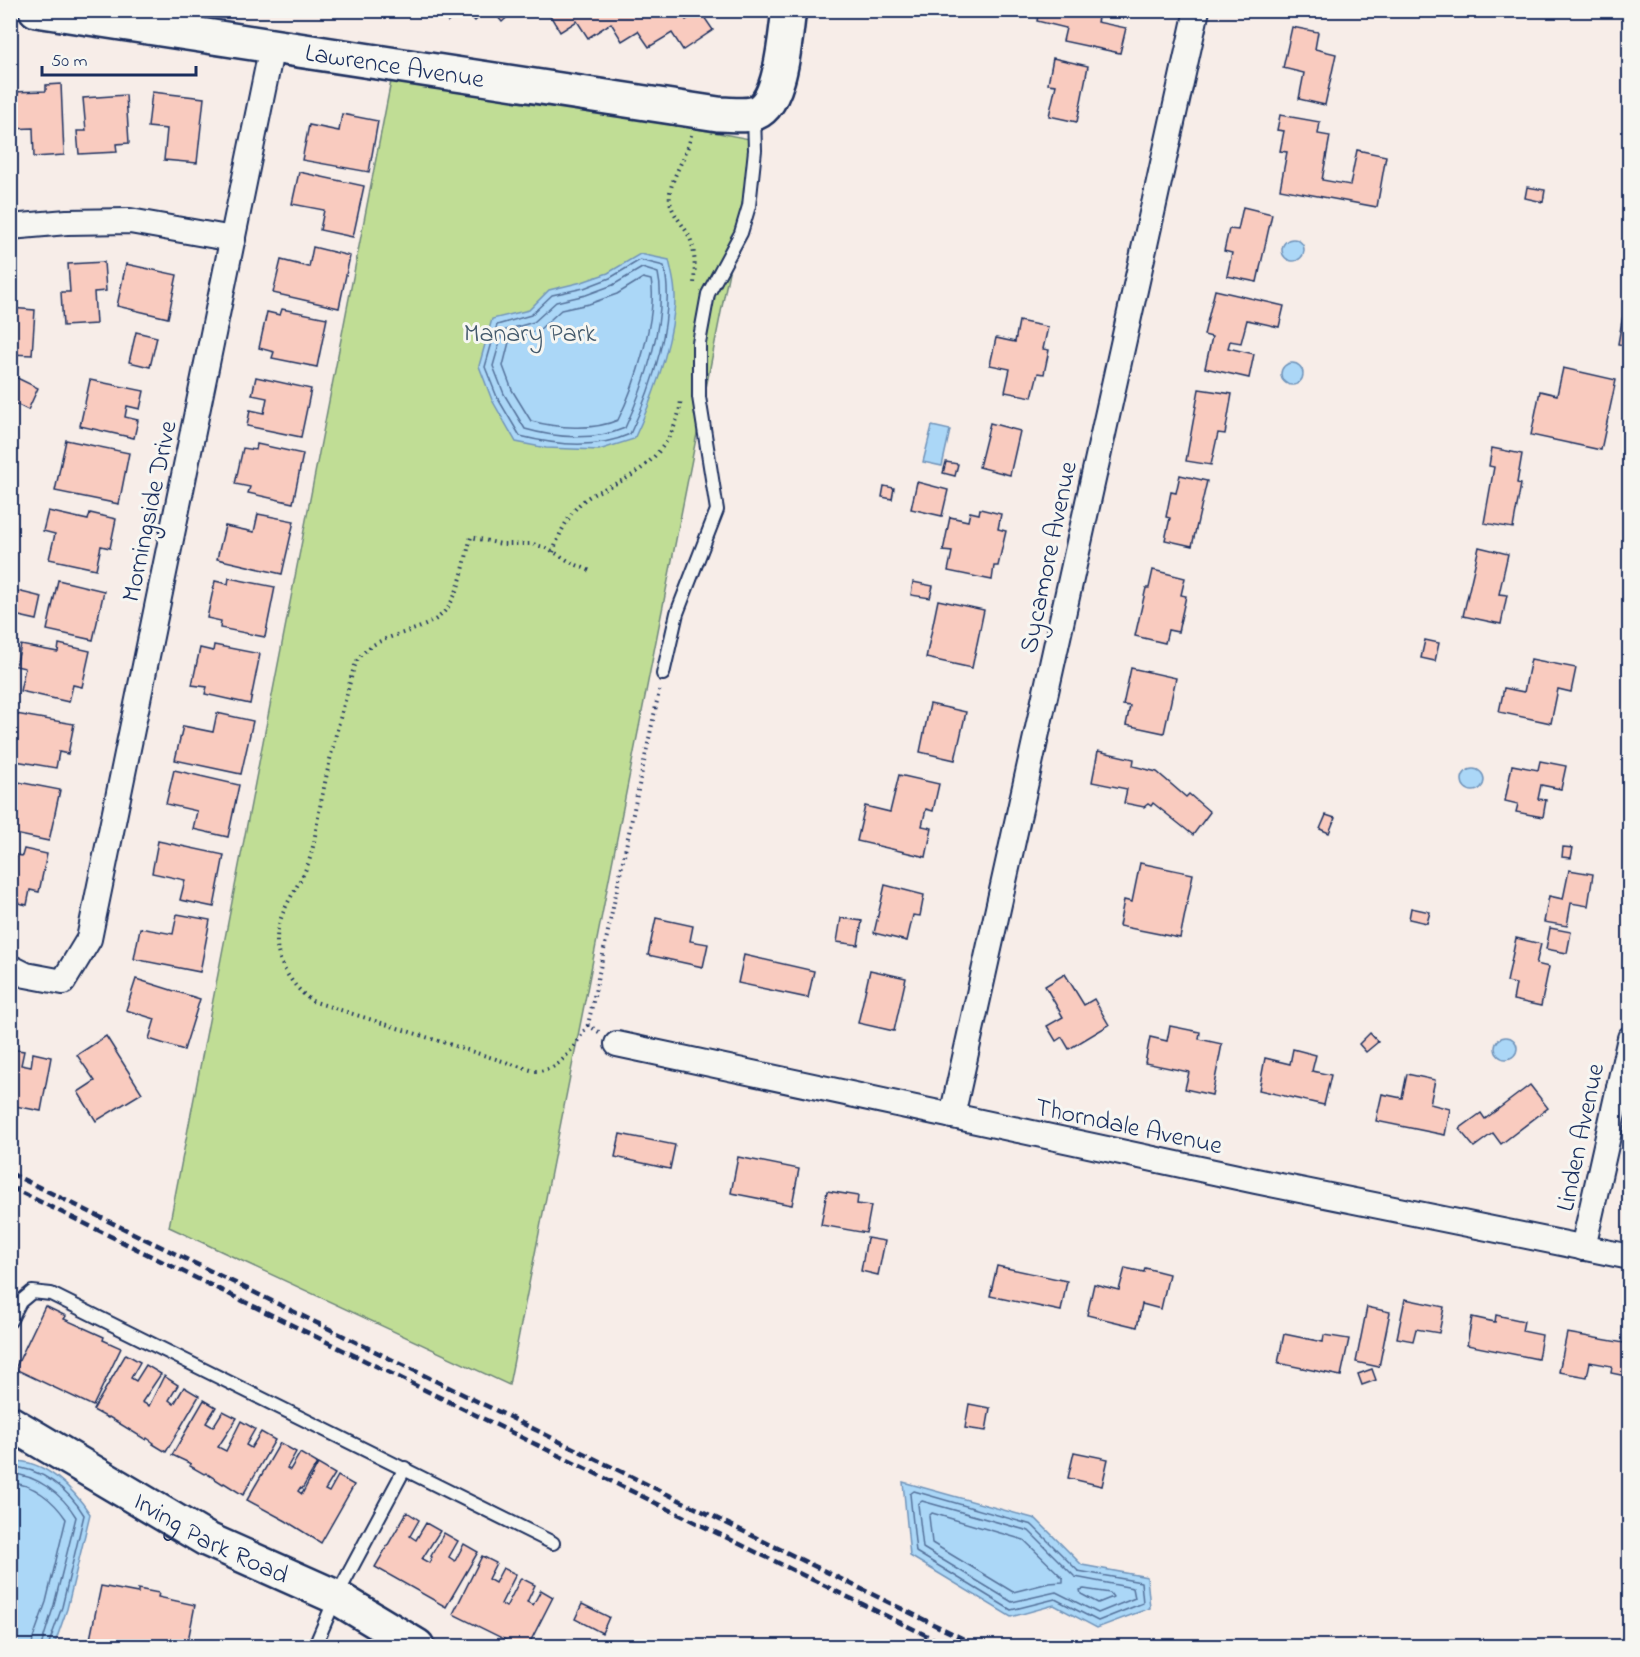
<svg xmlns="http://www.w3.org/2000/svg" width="1640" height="1657" font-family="'Indie Flower',sans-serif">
	<rect width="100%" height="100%" fill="#f7ede8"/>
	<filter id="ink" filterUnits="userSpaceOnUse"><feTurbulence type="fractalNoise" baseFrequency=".0167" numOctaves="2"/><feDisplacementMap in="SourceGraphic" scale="12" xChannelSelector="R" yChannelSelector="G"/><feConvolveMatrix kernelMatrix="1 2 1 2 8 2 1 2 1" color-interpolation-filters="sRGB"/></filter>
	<g filter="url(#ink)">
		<polygon fill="#c0dd95" stroke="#6e867a" stroke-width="1.5" points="393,71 755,140 509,1385 169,1227"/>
		<g fill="#abd7f7" stroke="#7194ba" stroke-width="1.5">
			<circle cx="1293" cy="250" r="11"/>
			<path d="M640,254L669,260C673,277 677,293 674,311C670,351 651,403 634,439L599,450L546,448L516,442L492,400L479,366L492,319L529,310L549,290L582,282L608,273Z"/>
			<circle cx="1292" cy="374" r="11"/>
			<polygon points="932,426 950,430 942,466 923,462"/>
			<circle cx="1473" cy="780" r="11"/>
			<circle cx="1506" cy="1048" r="11"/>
			<path d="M12,1461C45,1460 73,1488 90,1514L67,1609L54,1646H11L10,1462Z"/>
			<polygon points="903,1482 1036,1519 1082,1565 1147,1577 1150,1608 1097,1628 1054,1605 1011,1617 910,1556"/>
		</g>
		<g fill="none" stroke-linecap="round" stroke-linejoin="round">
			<g stroke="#55729b" stroke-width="1.5">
				<path d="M640,260L664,266C676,317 652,388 630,434C597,449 555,445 520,436L497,397L485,367L497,325L531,315L552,295L584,288L610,278Z"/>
				<path d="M642,268L658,273C668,317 644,387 625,428C595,441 556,438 525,429L504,394L493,366L503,331L534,322L556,302L586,295L613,285Z"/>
				<path d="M643,278L651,280C658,316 634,388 618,420C593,431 557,428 531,421L512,390L503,366L510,338L539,330L561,310L589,304L617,294Z"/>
				<path d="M10,1467C41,1467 69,1490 84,1515L62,1607L48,1646"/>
				<path d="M10,1474C36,1474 63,1495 76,1517L54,1605L41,1646"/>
				<path d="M10,1483C33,1483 54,1501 66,1519L46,1602L33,1638L32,1646"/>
				<polygon points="914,1491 1032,1525 1078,1571 1141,1582 1143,1603 1098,1621 1055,1599 1011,1610 916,1552 910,1494"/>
				<polygon points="922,1501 1029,1531 1075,1577 1133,1588 1135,1598 1098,1613 1056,1592 1012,1602 923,1548 918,1504"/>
				<polygon points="932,1513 1024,1540 1063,1578 1063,1582 1049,1583 1013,1592 932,1543 929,1516"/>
				<polygon points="1084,1589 1110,1593 1113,1597 1098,1603 1081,1594 1080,1590"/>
			</g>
		</g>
		<g fill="#f9cbbf" stroke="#1b2f5e" stroke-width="1.5">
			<polygon points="437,10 460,10 448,22"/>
			<polygon points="465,10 487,10 475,21"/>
			<polygon points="492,10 515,10 502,22"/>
			<polygon points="551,10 645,10 650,17 661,10 680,10 686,20 700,11 713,30 683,50 672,33 649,47 638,31 622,41 611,23 588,38 577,21 560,32 548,12"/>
			<polygon points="1039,10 1100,10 1097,22 1126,28 1120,53 1063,41 1066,28 1037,21"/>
			<polygon points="1292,27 1318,32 1315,49 1336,54 1325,105 1299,99 1304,73 1283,68"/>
			<polygon points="1053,58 1088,66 1077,122 1049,116 1056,85 1048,84"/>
			<polygon points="61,84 64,155 34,157 33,128 10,129 10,92 46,91 46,85"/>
			<polygon points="152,92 204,98 197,163 164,160 167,129 148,127"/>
			<polygon points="126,95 129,143 116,144 117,152 79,154 77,131 86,131 83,98"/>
			<polygon points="342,114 378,121 369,172 302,160 309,125 339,131"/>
			<polygon points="1280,115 1320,122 1318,134 1330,136 1322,180 1350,185 1357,150 1386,156 1377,207 1280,189 1287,152 1280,151 1284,131 1277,130"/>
			<polygon points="299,172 364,186 353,237 320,230 324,210 292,204"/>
			<polygon points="1527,187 1545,190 1543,202 1525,198"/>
			<polygon points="1243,207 1272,214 1257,282 1227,276 1232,253 1224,251 1229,229 1238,230"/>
			<polygon points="313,247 350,256 339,308 273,293 281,260 309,267"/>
			<polygon points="104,262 106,291 94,292 96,324 63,326 61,292 70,292 68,264"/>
			<polygon points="126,264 177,275 168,318 117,306"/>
			<polygon points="1215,290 1284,306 1279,327 1247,320 1241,343 1230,341 1228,348 1254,354 1249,378 1205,368 1212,337 1204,335"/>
			<polygon points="1626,298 1630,299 1630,346 1618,344"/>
			<polygon points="10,308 35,310 32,355 10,354"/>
			<polygon points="282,309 327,318 317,367 272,358 274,352 259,348 267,312 280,315"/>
			<polygon points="1019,321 1048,327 1043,349 1049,350 1044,374 1038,373 1032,397 1005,392 1010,369 990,365 996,338 1015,342"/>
			<polygon points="136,332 157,337 150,367 129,362"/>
			<polygon points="1563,368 1616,380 1601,450 1531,435 1540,391 1557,395"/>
			<polygon points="11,375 38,388 28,410 10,401"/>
			<polygon points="256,377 311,389 301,437 247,426 250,410 264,413 267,398 252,395"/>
			<polygon points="90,380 144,391 140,409 127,406 125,417 138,420 134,438 80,426"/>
			<polygon points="1199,389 1232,394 1225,434 1218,433 1211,465 1186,461"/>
			<polygon points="990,423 1020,431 1010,475 979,467"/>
			<polygon points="66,440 129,453 119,504 55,491"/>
			<polygon points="257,444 303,454 293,503 248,493 250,487 235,484 243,448 256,450"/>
			<polygon points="1492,448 1522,454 1517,483 1521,484 1513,528 1484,523 1494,467 1489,466"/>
			<polygon points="946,462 958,464 955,476 943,473"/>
			<polygon points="1180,475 1207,481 1192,546 1165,540 1170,518 1166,517 1171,492 1176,493"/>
			<polygon points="917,482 948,490 942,516 911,509"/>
			<polygon points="884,486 894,488 892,499 882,497"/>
			<polygon points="980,509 1001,514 998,529 1006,531 998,566 994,566 992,580 948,571 952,552 943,551 950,517 968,521 970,512 979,514"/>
			<polygon points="48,511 88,520 90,513 116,519 110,548 101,546 96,569 49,559 55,534 43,531"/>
			<polygon points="258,514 294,521 282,574 217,559 225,526 254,532"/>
			<polygon points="1479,547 1508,554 1499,594 1507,595 1501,624 1463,616"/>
			<polygon points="1153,570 1185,578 1181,595 1186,596 1178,632 1168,630 1165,643 1135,636 1146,588 1149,588"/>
			<polygon points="229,578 275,587 265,637 220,628 221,621 207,618 215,581 228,584"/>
			<polygon points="58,580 104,591 93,640 47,630"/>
			<polygon points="913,582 933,586 930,598 911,595"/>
			<polygon points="13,590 42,597 37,620 10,614"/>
			<polygon points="938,600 984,610 972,668 926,658"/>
			<polygon points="1425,640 1439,643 1435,661 1421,658"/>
			<polygon points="59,644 90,651 82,687 73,685 69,702 20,691 25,668 16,666 21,645 58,652"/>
			<polygon points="214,645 260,654 250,704 205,694 207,687 192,685 200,648 213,651"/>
			<polygon points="1531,659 1576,668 1571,692 1558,689 1551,723 1499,712 1504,688 1524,692"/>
			<polygon points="1131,668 1176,678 1164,733 1126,725 1130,706 1123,705"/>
			<polygon points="930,704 966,712 955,760 920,752"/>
			<polygon points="10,713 74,724 68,754 59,752 56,768 10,760"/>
			<polygon points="217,713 253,721 241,774 175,760 183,726 213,732"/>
			<polygon points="1098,751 1134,759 1133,766 1157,772 1186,797 1189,794 1210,812 1193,835 1153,803 1151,806 1148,804 1144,807 1124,803 1127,789 1092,782"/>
			<polygon points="1540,761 1566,766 1561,789 1541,785 1538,799 1546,800 1543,817 1516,812 1518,804 1505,801 1512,765 1538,770"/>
			<polygon points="174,770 239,785 228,837 193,829 197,811 166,804"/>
			<polygon points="899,775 939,784 933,811 926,809 922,826 932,828 926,857 857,841 865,806 890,812"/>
			<polygon points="13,781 60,790 49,841 10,833 10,787"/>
			<polygon points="1326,815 1335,818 1329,833 1320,829"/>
			<polygon points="158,841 224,855 214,907 180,900 185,880 152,873"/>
			<polygon points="1563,847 1573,848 1571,858 1562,857"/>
			<polygon points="24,849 47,854 39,892 30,890 27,905 10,901 10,854 22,856"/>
			<polygon points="1140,863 1193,874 1180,938 1119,926 1124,900 1132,902"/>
			<polygon points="1569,870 1593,874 1588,906 1571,903 1567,926 1544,922 1549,896 1563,899"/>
			<polygon points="885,885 924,895 920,916 913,915 907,941 874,933"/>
			<polygon points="1411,908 1430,912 1427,923 1409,919"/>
			<polygon points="177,914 210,920 200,972 134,959 140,928 173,934"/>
			<polygon points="656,918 693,926 690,941 708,944 703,967 648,955"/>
			<polygon points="841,918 862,921 858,945 837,942"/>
			<polygon points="1550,928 1571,932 1567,953 1546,949"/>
			<polygon points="1516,938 1541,944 1536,964 1549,967 1541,1006 1513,1000 1516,984 1507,982"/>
			<polygon points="744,955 814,971 808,998 738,983"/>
			<polygon points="870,970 906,978 894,1031 858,1023"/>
			<polygon points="1065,974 1084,1005 1094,999 1109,1025 1069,1049 1062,1037 1056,1041 1047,1026 1063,1017 1045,986"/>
			<polygon points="136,979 200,999 184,1050 149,1039 155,1019 126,1010"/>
			<polygon points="1170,1026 1200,1032 1199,1039 1222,1044 1212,1095 1185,1089 1189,1072 1145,1063 1150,1037 1167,1041"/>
			<polygon points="1370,1033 1378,1042 1366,1052 1359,1044"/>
			<polygon points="106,1036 142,1093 96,1121 78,1092 95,1081 77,1055"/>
			<polygon points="10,1049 24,1051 21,1065 31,1067 33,1053 51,1057 41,1111 10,1105"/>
			<polygon points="1293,1049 1316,1055 1312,1071 1331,1075 1324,1105 1259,1090 1265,1058 1290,1064"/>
			<polygon points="1407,1074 1435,1080 1430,1104 1450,1109 1445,1135 1376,1121 1382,1094 1402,1098"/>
			<polygon points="1530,1085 1548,1108 1501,1144 1493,1133 1474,1147 1459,1129 1481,1113 1485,1119"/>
			<polygon points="620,1134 675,1145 670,1169 615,1157"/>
			<polygon points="738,1157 799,1169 792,1205 731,1193"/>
			<polygon points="827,1191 858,1196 857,1204 871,1206 866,1233 821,1225"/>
			<polygon points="867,1238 885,1241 878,1275 861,1271"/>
			<polygon points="997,1266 1067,1281 1061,1311 990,1296"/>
			<polygon points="1125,1268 1144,1272 1145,1268 1169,1274 1161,1309 1142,1304 1137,1327 1087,1315 1094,1284 1119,1290"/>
			<polygon points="1405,1299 1444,1307 1439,1333 1416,1329 1413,1341 1397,1338"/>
			<polygon points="45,1306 66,1316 64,1319 104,1337 103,1340 121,1348 93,1406 15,1369"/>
			<polygon points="1367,1307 1390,1312 1379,1367 1356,1362"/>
			<polygon points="1496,1315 1524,1321 1522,1331 1542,1335 1538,1359 1467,1345 1472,1317 1495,1322"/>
			<polygon points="1567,1333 1630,1344 1626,1376 1611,1373 1612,1366 1590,1362 1587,1377 1559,1372"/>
			<polygon points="1284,1334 1323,1342 1324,1335 1349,1339 1341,1376 1278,1363"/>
			<polygon points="126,1354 140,1362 131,1378 136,1381 146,1365 161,1374 142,1402 149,1406 164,1376 178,1385 169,1400 174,1404 184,1387 199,1396 166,1452 153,1444 154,1443 147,1438 146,1440 109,1417 108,1418 93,1410"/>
			<polygon points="1372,1369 1376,1380 1362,1385 1358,1374"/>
			<polygon points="204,1400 216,1407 206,1423 213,1427 223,1411 237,1418 218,1447 226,1451 241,1421 255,1429 246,1445 251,1448 261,1432 275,1440 243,1495 224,1483 223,1484 206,1473 204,1474 190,1466 191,1464 185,1461 172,1455"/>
			<polygon points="969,1404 990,1408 986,1431 965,1428"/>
			<polygon points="280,1443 296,1452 287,1468 290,1470 300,1453 317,1463 302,1489 300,1488 298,1491 302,1494 318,1464 335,1474 325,1490 329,1492 338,1476 354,1485 321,1543 286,1521 247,1500"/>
			<polygon points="1074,1452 1108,1459 1102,1486 1068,1478"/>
			<polygon points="407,1512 419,1520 410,1536 416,1540 426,1523 440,1531 422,1559 429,1563 432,1557 431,1556 444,1533 458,1541 449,1557 455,1561 464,1544 478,1552 446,1607 375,1567"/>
			<polygon points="482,1556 496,1563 488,1579 495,1583 503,1568 516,1574 501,1604 506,1607 521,1578 535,1585 527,1602 533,1605 541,1590 553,1597 528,1646 518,1646 453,1614"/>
			<polygon points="101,1586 138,1593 138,1589 159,1593 158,1597 195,1605 187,1646 100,1646 89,1644"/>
			<polygon points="582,1604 609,1617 602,1633 575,1619"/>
		</g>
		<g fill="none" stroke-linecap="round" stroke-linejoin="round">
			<g stroke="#1b2f5e" stroke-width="16">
				<g id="lane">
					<polyline points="663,674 677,613 717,510 699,397 699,343 708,294 741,233 749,206 755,150 754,115"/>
					<polyline points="10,1321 20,1302 32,1292 51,1294 553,1543"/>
					<polyline points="315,1646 336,1597 405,1468"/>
				</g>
			</g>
			<g stroke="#1b2f5e" stroke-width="28">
				<g id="street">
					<polyline points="10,227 67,222 130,221 233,239"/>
					<polyline points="10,967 26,975 63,982 89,939 272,46"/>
					<polyline points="617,1044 1256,1181 1630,1257"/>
					<polyline points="952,1116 1197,10"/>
					<polyline points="1583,1248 1630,1038"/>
				</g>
			</g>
			<g stroke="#1b2f5e" stroke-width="38">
				<g id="secondary">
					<path id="s1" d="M36,10L718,114C729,114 742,116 752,114C782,108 785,35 789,10"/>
					<path id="s2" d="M10,1423L206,1539L336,1597L417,1646"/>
				</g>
			</g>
			<g stroke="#1b2f5e" stroke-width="4" stroke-dasharray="1.5 4.5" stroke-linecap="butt">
				<path d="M691,135C688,156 667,182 670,201C672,214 682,223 688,234C696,249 695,268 694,284"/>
				<path d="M553,552C559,535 567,517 580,504C593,491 613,486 629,477C656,461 679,431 681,399"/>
				<path d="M588,1025C574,1045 562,1072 534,1071L312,1001C294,988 276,963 277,940C277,911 300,887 309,861C315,844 316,825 320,807C327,772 335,735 345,701C349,688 351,673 357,661C374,631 422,636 443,613C461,594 464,562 471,537L501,544H533L549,549L572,563L593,572"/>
				<polyline points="599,1032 588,1025 660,687"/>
			</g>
			<use href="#lane" stroke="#f6f6f2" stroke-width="12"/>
			<use href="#street" stroke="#f6f6f2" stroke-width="24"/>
			<use href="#secondary" stroke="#f6f6f2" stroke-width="33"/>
			<g stroke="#1b2f5e" stroke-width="4.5" stroke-dasharray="9 4.5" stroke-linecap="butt">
				<polyline points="10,1173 978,1646"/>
				<polyline points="10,1187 948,1646"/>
			</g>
		</g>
	</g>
	<g text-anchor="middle" stroke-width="6" stroke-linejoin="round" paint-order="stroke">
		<g font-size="26" fill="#1b2f5e" stroke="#f6f6f2">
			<text dy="9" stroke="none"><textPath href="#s1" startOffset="363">Lawrence Avenue</textPath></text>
			<text transform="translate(148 511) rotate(-78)" y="9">Morningside Drive</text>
			<text transform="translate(1047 557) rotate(-78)" y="9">Sycamore Avenue</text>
			<text transform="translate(1129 1125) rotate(12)" y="9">Thorndale Avenue</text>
			<text transform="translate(1579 1137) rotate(-78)" y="9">Linden Avenue</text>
			<text dy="9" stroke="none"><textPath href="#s2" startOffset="232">Irving Park Road</textPath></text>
		</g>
		<g font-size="26" fill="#445a6c" stroke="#f6f6f2">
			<text x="530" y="341">Manary Park</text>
		</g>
	</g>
	<rect width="1640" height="1657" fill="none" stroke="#f6f6f2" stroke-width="36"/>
	<rect x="18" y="18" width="1604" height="1621" fill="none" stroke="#1b2f5e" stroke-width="2" filter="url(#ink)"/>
	<path d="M42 66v9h154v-9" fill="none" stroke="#1b2f5e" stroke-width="3"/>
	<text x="51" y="66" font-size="18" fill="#1b2f5e" stroke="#f6f6f2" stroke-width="4.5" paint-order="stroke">50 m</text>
</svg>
